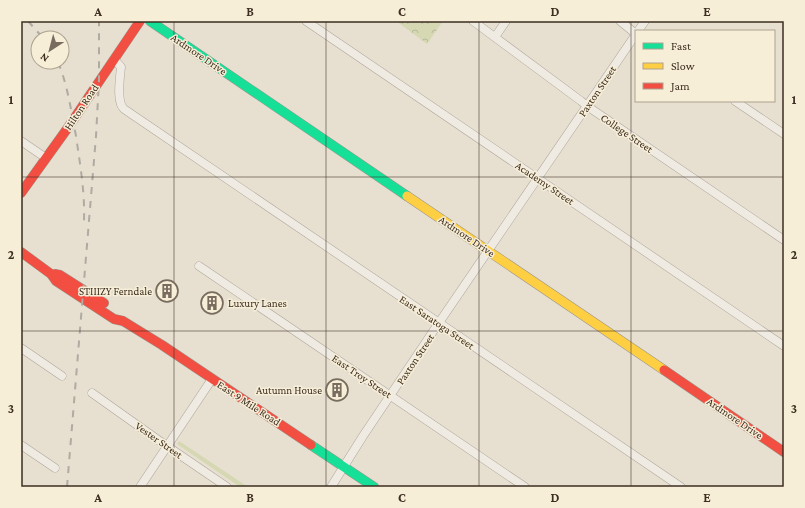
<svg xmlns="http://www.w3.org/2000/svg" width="805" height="508" font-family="'Crimson Pro',serif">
	<defs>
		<pattern id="park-crowns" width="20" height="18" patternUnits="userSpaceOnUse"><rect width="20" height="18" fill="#d6d7b3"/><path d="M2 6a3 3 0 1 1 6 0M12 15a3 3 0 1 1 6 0" fill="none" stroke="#b9b99a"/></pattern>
	</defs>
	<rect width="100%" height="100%" fill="#e7e0d1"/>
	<polygon fill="#d6d7b3" points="179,441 248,487 240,487 177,444"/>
	<polygon fill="url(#park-crowns)" points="396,21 443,21 427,44"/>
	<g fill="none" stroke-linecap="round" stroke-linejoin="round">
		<g stroke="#ada599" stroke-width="9">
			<g id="street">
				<polyline points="306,21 784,346"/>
				<polyline points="473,21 581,101 587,106 784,240"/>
				<polyline points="620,21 636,34"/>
				<polyline points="638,31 645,21"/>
				<polyline points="495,37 506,21"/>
				<path d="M114,59L121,67C120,78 116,102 124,109L681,487"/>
				<polyline points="735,101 784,134"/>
				<polyline points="21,141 46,158"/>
				<polyline points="199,266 525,487"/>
				<polyline points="21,348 62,376"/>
				<polyline points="92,393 161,442 227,487"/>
				<polyline points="21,445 55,468"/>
				<polyline points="140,487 212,379"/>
				<polyline points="331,487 363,436 434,330 636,34"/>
			</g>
		</g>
		<g stroke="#9c958a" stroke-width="10">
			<g id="fast">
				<polyline points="150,21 407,196"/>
				<polyline points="311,445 374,487"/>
			</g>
		</g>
		<g stroke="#9c958a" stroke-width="10">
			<polyline id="slow" points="407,196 664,370"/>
		</g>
		<g stroke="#9c958a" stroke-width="10">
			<g id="jam">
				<polyline points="21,193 67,129 140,21"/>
				<polyline points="21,252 51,274 56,281 114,319 123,321 162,345 311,445"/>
				<polyline points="55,274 60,275 104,303"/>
				<polyline points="664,370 784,452"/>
			</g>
		</g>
		<use href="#street" stroke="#efebe3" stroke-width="8"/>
		<use href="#fast" stroke="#16e098" stroke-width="9"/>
		<use href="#slow" stroke="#ffcf43" stroke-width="9"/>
		<use href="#jam" stroke="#f24e42" stroke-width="9"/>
		<g stroke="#afaaa2" stroke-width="2" stroke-dasharray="7 7" stroke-linecap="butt">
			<polyline points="28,21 43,38"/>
			<path d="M58,62C68,86 71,111 76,136C80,164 85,192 84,221"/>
			<polyline points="67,487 96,136 99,81 99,21"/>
		</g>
	</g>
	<path fill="none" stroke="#3d2e20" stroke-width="1" stroke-opacity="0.55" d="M174,21V487M326,21V487M479,21V487M631,21V487M21,177H784M21,331H784"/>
	<defs>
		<g id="building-ring" transform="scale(1.15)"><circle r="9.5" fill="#f7eed8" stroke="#786c5e" stroke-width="1.5"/><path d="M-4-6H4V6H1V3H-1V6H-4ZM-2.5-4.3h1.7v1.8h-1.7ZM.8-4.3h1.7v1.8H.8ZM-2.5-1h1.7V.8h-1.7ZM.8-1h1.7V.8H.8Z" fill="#786c5e"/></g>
	</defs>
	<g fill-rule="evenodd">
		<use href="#building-ring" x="167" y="291"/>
		<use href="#building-ring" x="212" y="303"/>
		<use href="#building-ring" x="337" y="390"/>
	</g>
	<g text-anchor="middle" stroke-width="3" stroke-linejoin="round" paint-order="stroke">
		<g font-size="11" fill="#3d2e20" stroke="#f7eed8">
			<text transform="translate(199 54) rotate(34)" y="4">Ardmore Drive</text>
			<text transform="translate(597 91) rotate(-56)" y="4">Paxton Street</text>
			<text transform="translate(81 107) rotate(-56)" y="4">Hilton Road</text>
			<text transform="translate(627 133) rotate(34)" y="4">College Street</text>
			<text transform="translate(545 183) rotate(34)" y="4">Academy Street</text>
			<text transform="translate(467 236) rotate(34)" y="4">Ardmore Drive</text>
			<text transform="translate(437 322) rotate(34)" y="4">East Saratoga Street</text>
			<text transform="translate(415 359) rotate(-56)" y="4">Paxton Street</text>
			<text transform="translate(362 376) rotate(34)" y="4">East Troy Street</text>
			<text transform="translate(249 403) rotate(33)" y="4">East 9 Mile Road</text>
			<text transform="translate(735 418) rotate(34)" y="4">Ardmore Drive</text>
			<text transform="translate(159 440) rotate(35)" y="4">Vester Street</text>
		</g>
		<g font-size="11" fill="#3d2e20" stroke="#f7eed8" text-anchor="end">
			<text x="152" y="295">STIIIZY Ferndale</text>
			<text x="228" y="307" text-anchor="start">Luxury Lanes</text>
			<text x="322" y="394">Autumn House</text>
		</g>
	</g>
	<rect width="805" height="508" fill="none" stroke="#f7eed8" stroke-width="44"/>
	<rect x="635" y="30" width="140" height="72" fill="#f7eed8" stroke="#ada18e"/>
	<rect x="643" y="43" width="20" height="6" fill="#16e098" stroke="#ada18e"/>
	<text x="671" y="50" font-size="12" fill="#3d2e20">Fast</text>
	<rect x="643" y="63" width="20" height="6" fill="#ffcf43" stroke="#ada18e"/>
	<text x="671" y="70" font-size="12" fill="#3d2e20">Slow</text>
	<rect x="643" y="83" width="20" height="6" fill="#f24e42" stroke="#ada18e"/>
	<text x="671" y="90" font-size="12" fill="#3d2e20">Jam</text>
	<g transform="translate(50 50) rotate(216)"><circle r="19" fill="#f7eed8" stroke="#ada18e"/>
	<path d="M0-3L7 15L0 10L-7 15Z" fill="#786c5e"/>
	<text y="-6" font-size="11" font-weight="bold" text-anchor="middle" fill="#3d2e20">N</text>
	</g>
	<rect x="22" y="22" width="761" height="464" fill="none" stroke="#3d2e20" stroke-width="1.5"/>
	<g font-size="13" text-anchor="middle" font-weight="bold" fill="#3d2e20">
		<text x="98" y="16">A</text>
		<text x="250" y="16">B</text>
		<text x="402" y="16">C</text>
		<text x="555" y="16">D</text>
		<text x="707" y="16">E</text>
		<text x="11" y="104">1</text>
		<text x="794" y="104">1</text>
		<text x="11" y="259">2</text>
		<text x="794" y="259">2</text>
		<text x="11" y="413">3</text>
		<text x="794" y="413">3</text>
		<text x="98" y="502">A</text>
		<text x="250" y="502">B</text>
		<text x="402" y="502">C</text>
		<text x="555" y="502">D</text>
		<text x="707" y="502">E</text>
	</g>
</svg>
